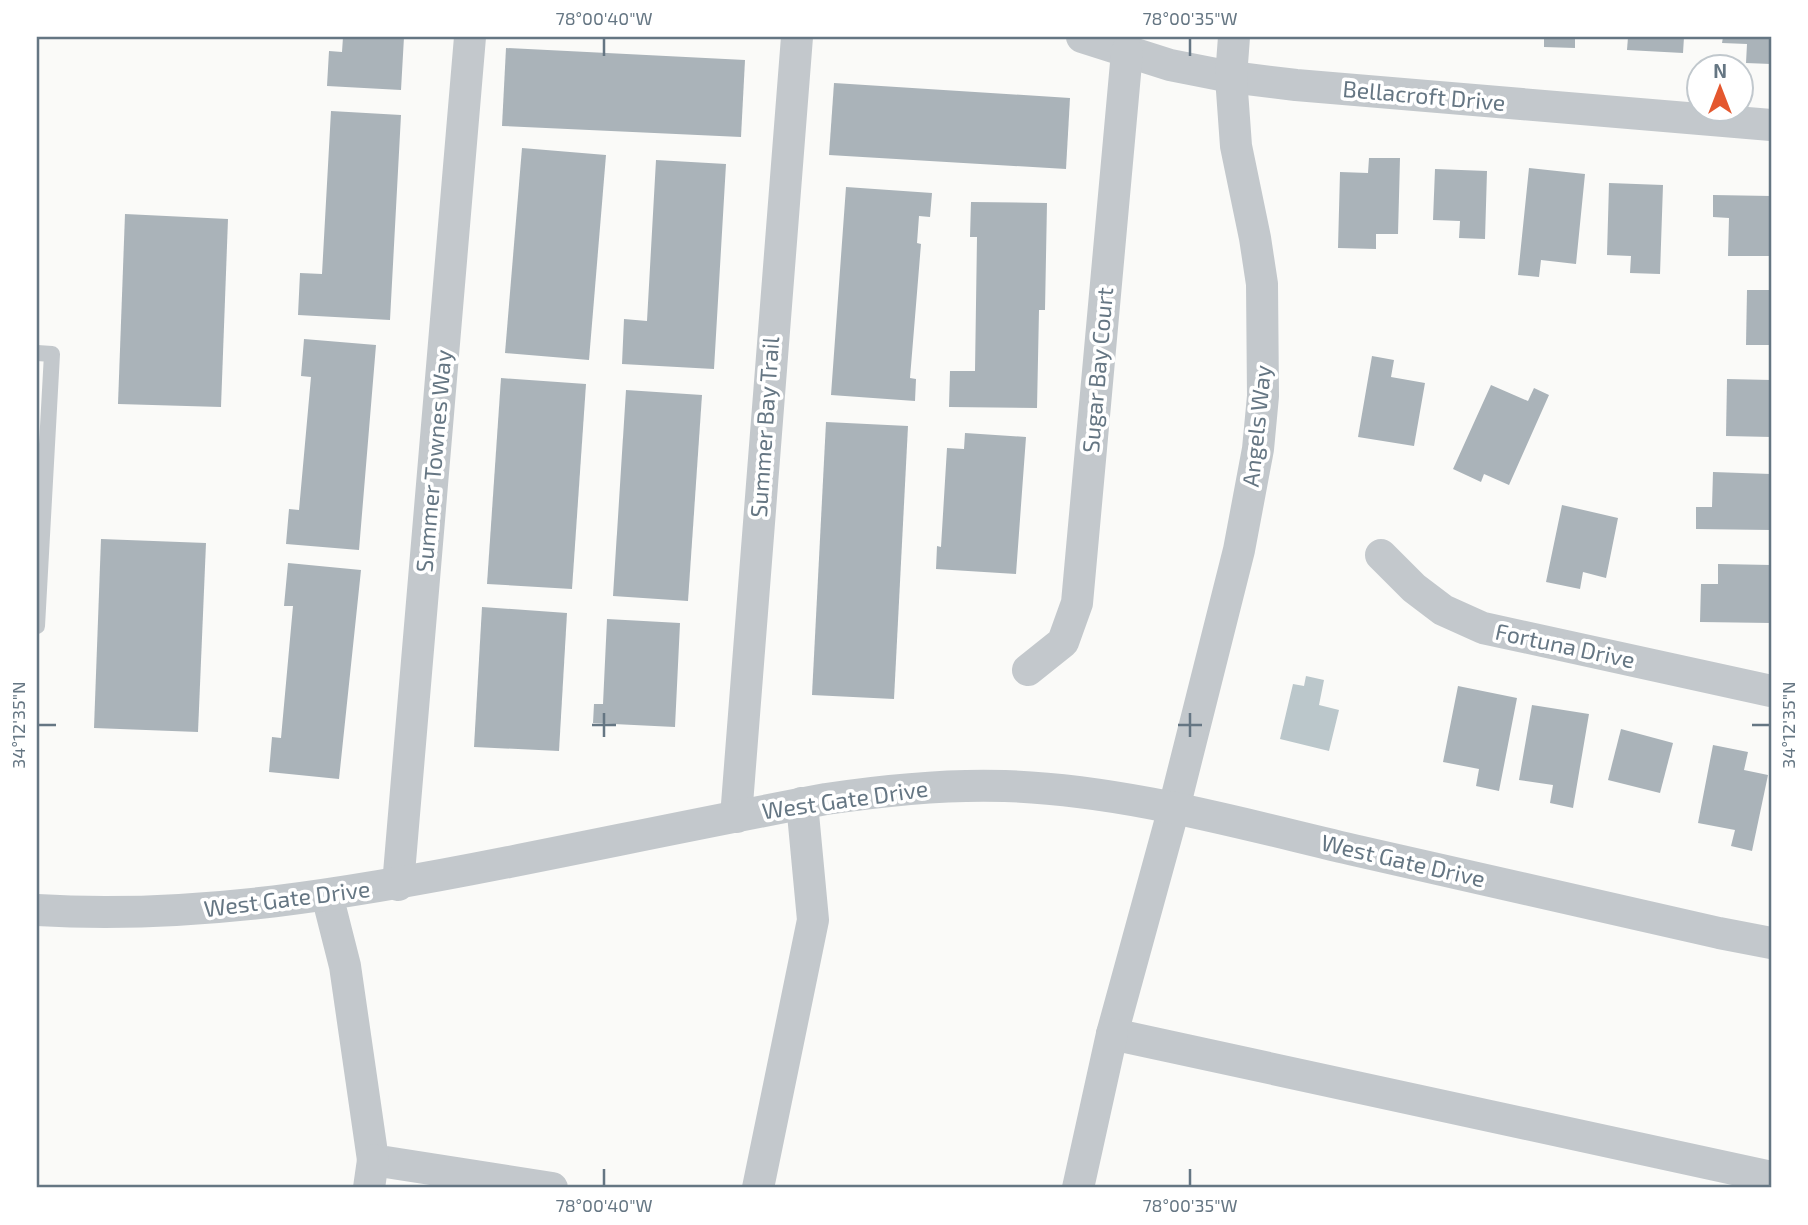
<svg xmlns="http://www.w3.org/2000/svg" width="1808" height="1225" font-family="'Exo 2',sans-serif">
	<rect width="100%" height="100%" fill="#fafaf8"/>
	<polygon fill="#bbc7cb" points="1306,676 1324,680 1319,705 1339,710 1329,751 1280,739 1293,684 1304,686"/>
	<g fill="#aab3b9">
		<polygon points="343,37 404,37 401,90 327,86 329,51 342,52"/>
		<polygon points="1544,37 1575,37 1575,48 1544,47"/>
		<polygon points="1628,37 1684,37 1683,53 1627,50"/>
		<polygon points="1723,37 1771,37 1771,64 1746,63 1747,44 1722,43"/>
		<polygon points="506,48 745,60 741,137 502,126"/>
		<polygon points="834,83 1070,98 1066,169 829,155"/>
		<polygon points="331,111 401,115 390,320 298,315 300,273 322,274"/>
		<polygon points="522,148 606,155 589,360 505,353"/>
		<polygon points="1369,158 1400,158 1398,234 1376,234 1376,249 1338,248 1340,172 1368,173"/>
		<polygon points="656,160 726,164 714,369 622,364 624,319 647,321"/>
		<polygon points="1529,168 1585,174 1576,264 1541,260 1539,277 1518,275"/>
		<polygon points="1435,169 1487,171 1485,239 1459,238 1460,221 1433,220"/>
		<polygon points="1609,183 1663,185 1660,274 1630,273 1631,256 1607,255"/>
		<polygon points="846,187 932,193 930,217 919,216 917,243 921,244 910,378 916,379 915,401 831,395"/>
		<polygon points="1713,195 1771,196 1771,256 1728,256 1729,218 1713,217"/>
		<polygon points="971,202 1047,203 1045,310 1039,310 1037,408 949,407 950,371 975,371 977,237 970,237"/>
		<polygon points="125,214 228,219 221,407 118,404"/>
		<polygon points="1747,290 1771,290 1771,345 1746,345"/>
		<polygon points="304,339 376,345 359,550 286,544 289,509 299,510 311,377 301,376"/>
		<polygon points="1372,356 1394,360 1391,377 1425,383 1414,446 1358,437"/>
		<polygon points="501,378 586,384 572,589 487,584"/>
		<polygon points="1727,379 1771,380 1771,437 1726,436"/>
		<polygon points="1491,385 1528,401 1534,388 1549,395 1509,485 1484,474 1481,482 1453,469"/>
		<polygon points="626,390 702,395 688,601 613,596"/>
		<polygon points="826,422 908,426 894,699 812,695"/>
		<polygon points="965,433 1026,437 1016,574 936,569 937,546 941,547 947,448 964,449"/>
		<polygon points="1713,472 1771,474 1771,530 1696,529 1696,507 1712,507"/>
		<polygon points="1562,505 1618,518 1606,578 1583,572 1580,589 1546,582"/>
		<polygon points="101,539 206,543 198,732 94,728"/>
		<polygon points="288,563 361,570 339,779 269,772 272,737 281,738 293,606 284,606"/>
		<polygon points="1718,564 1771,565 1771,623 1700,622 1701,584 1718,584"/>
		<polygon points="482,607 567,613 559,751 474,747"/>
		<polygon points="607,619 680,623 675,727 593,723 594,704 603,704"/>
		<polygon points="1458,686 1517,698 1499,791 1476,786 1479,769 1443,762"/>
		<polygon points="1532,705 1589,714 1573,808 1550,803 1553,785 1519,780"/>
		<polygon points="1621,729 1673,743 1660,793 1608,780"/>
		<polygon points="1713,745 1748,752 1744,770 1768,775 1752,851 1731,846 1735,830 1698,823"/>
	</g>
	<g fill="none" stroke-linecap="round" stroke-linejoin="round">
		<polyline stroke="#c3c8cc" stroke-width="16" points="37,353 52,354 37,626"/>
		<g stroke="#c3c8cc" stroke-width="32">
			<polyline points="1082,37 1170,65 1231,77 1296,85 1771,125"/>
			<polyline points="1234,37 1231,77 1236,146 1255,238 1262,284 1263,396 1258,449 1239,550 1174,808 1112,1034 1771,1177"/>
			<polyline points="1381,555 1414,588 1443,610 1483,628 1771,691"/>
			<polyline points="1028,670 1063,642 1077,603 1127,52"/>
			<polyline points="736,817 797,37"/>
			<polyline points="398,885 470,37"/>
			<polyline points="327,895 345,966 373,1160 552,1188"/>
			<path d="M37,910C197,920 353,893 509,862C615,841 720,819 826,799C886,790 945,784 1005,786C1125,790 1242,824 1358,851C1479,878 1599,906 1719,933L1771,943"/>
			<polyline points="369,1188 373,1160"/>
			<polyline points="758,1188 813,920 802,803"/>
			<polyline points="1078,1188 1112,1034"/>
		</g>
	</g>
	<path fill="none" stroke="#657683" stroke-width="2.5" d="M604,38V56M1190,38V56M604,713V737M1190,713V737M38,725H56M592,725H616M1178,725H1202M1752,725H1770M604,1169V1186M1190,1169V1186"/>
	<g text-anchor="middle" stroke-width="7" stroke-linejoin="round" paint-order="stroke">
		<g font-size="23" fill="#657683" stroke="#fff">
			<text transform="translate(1424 96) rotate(5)" y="8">Bellacroft Drive</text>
			<text transform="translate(1098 370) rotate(-85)" y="8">Sugar Bay Court</text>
			<text transform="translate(1257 426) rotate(-84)" y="8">Angels Way</text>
			<text transform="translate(765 427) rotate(-86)" y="8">Summer Bay Trail</text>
			<text transform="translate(434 461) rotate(-85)" y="8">Summer Townes Way</text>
			<text transform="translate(1565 646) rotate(12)" y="8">Fortuna Drive</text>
			<text transform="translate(845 800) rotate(-8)" y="8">West Gate Drive</text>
			<text transform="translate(1403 861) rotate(13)" y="8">West Gate Drive</text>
			<text transform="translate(287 899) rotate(-7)" y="8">West Gate Drive</text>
		</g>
	</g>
	<rect width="1808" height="1225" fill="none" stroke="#ffffff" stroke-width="77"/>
	<g transform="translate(1720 88)"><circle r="33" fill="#ffffff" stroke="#c1c8cd" stroke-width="2"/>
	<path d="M0-5L12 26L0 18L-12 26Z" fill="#e4572e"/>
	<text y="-10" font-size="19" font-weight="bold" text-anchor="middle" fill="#657683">N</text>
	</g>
	<rect x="38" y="38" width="1732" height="1148" fill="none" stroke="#657683" stroke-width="2.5"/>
	<g font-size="18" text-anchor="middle" fill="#657683">
		<text x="604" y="25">78°00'40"W</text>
		<text x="1190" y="25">78°00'35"W</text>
		<text transform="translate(19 725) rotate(-90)" y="6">34°12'35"N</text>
		<text transform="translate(1789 725) rotate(-90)" y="6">34°12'35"N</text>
		<text x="604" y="1212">78°00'40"W</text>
		<text x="1190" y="1212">78°00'35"W</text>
	</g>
</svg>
